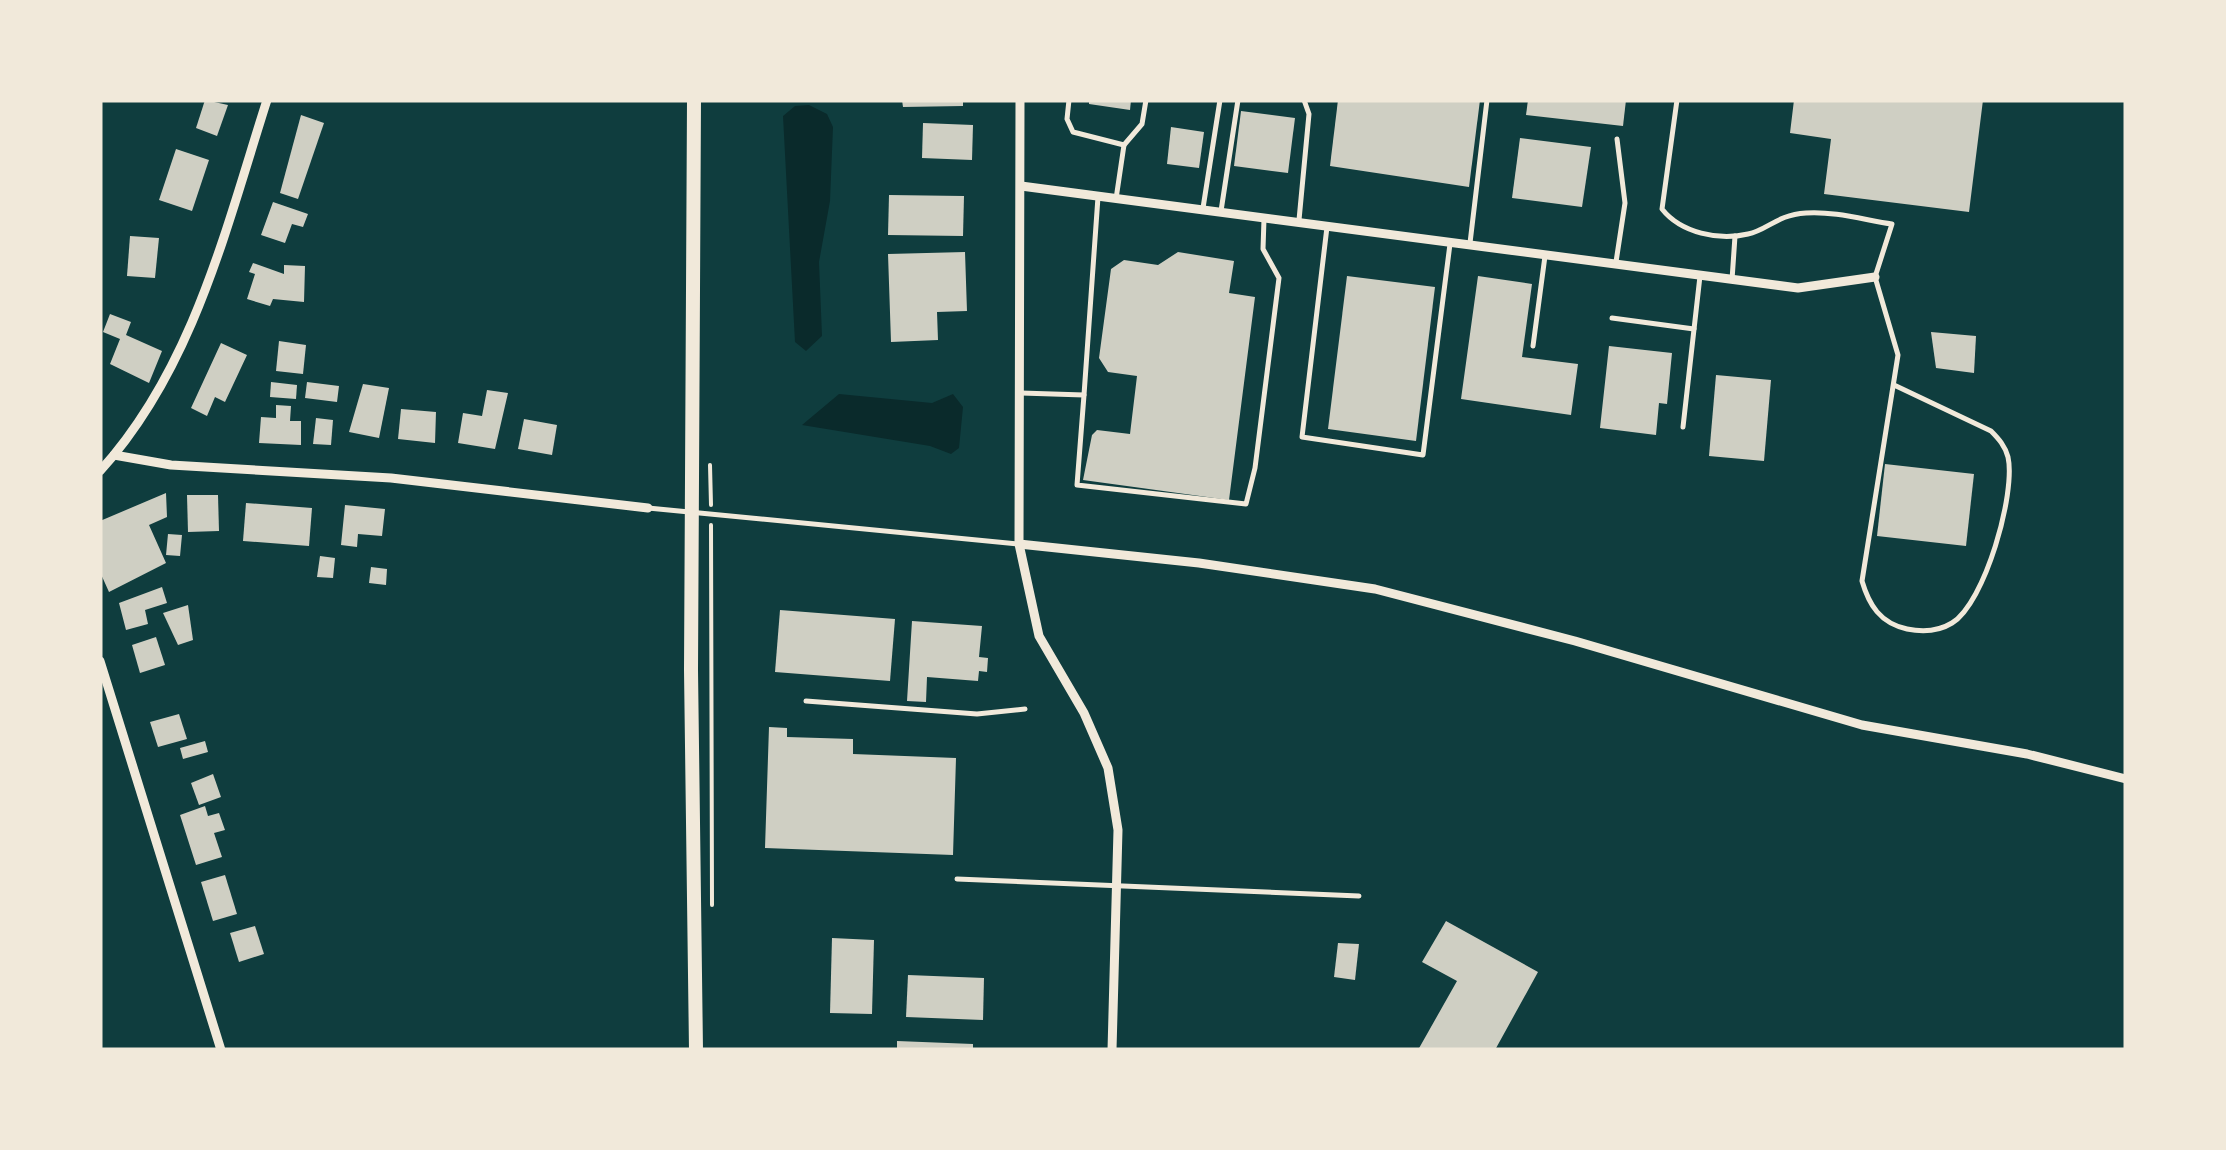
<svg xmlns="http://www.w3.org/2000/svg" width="2226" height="1150" font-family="Signika,sans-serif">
	<rect width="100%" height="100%" fill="#0f3d3e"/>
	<g fill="#0a2a2b">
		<polygon points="809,105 827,114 833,127 830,201 819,262 822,336 806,351 795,342 783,116 795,106"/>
		<polygon points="839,394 932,403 953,394 963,407 959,448 951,454 930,446 802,425"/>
	</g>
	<g fill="#cfcfc3">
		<polygon points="205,100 228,105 217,136 196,128"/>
		<polygon points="902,100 963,100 963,106 903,107"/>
		<polygon points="1089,100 1131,100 1130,110 1089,104"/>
		<polygon points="1338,100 1480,100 1469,187 1330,166"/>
		<polygon points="1528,100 1626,100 1623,126 1526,115"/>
		<polygon points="1794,100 1983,100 1969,212 1824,194 1831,139 1790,133"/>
		<polygon points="1241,111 1295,118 1288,173 1234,166"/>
		<polygon points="301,115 324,123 298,199 280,193"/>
		<polygon points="923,123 973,125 972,160 922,158"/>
		<polygon points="1171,127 1204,132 1199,168 1167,164"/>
		<polygon points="1520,138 1591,147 1582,207 1512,198"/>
		<polygon points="176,149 209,160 192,211 159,200"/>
		<polygon points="889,195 964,196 963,236 888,235"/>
		<polygon points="273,202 308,214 303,227 292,224 285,243 261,235"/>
		<polygon points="130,236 159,238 155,278 127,276"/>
		<polygon points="965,252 967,311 937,312 938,340 891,342 888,254"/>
		<polygon points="1178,252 1234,261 1229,293 1255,297 1229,500 1083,480 1092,435 1097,430 1130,434 1137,376 1108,372 1099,358 1111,269 1124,260 1158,265"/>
		<polygon points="253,263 284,274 284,265 305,266 304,302 273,299 270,306 247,299 255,274 249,272"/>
		<polygon points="1347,276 1435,287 1416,441 1328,429"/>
		<polygon points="1478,276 1532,284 1522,357 1578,364 1571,415 1461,399"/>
		<polygon points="110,314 131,322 126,335 162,351 149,383 110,364 120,339 103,332"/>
		<polygon points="1931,332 1976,336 1974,373 1936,368"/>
		<polygon points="279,341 306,345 303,374 276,371"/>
		<polygon points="221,343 247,355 225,402 215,397 207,416 191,408"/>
		<polygon points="1609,346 1672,353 1667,404 1659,403 1656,435 1600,428"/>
		<polygon points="1716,375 1771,380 1764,461 1709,456"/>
		<polygon points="271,382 297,385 296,399 270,397"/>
		<polygon points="307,382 339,386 337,402 305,398"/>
		<polygon points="363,384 389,388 379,438 349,432"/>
		<polygon points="487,390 508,393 495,449 458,443 463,413 482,416"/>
		<polygon points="276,405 291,406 290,421 301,421 301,445 259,443 261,417 276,418"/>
		<polygon points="401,409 436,412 435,443 398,439"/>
		<polygon points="316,418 333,420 331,445 313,444"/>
		<polygon points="524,419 557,425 552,455 518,449"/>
		<polygon points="1885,464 1974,474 1966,546 1877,536"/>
		<polygon points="166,493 167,517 149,525 166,563 109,592 100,572 100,521"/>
		<polygon points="187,495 218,495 219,531 188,532"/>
		<polygon points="246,503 312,508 309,546 243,541"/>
		<polygon points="345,505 385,509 382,536 358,534 357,547 341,545"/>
		<polygon points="168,534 182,535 180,556 166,555"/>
		<polygon points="320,556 335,558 333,578 317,577"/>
		<polygon points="371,567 387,569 386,585 369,583"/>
		<polygon points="162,587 167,603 145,610 148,624 126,630 119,603"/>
		<polygon points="188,605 193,640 178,645 163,613"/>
		<polygon points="780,610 895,619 890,681 775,672"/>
		<polygon points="912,621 982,626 979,657 988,658 987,672 979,671 978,681 927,677 926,702 907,701"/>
		<polygon points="156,637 165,665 140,673 132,645"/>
		<polygon points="179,714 187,739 158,747 150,722"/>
		<polygon points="769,727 787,728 787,737 853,739 853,754 956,758 953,855 765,848"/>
		<polygon points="205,741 208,752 183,759 180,748"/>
		<polygon points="213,774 221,797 199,805 191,783"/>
		<polygon points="205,806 208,816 219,813 225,830 214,833 222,857 196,865 180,815"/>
		<polygon points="225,875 237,914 213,921 201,882"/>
		<polygon points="1446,921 1538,972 1495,1050 1418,1050 1457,981 1422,962"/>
		<polygon points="255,926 264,954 239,962 230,933"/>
		<polygon points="832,938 874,940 872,1014 830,1013"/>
		<polygon points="1338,943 1359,944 1355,980 1334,977"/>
		<polygon points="908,975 984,978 983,1020 906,1017"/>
		<polygon points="897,1041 973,1044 973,1050 897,1050"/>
	</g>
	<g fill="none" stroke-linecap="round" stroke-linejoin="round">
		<g stroke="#f1e9da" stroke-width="4">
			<polyline points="710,465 711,505"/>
			<polyline points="711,525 712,905"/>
		</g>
		<g stroke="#f1e9da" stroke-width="5">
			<polyline points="1069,100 1067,119 1073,132 1124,145 1116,199"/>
			<path d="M1677,100L1662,209C1681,233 1719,241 1748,234C1768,230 1776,215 1806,213C1834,211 1865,220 1892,224L1875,277L1898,355L1862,581C1869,605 1880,623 1907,629C1922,632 1939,631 1952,623C1985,603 2016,493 2008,457C2005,446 1999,439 1991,431L1894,385"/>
			<polyline points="1124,145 1142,124 1146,100"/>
			<polyline points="1203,208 1220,100"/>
			<polyline points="1221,211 1238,100"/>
			<polyline points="1299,220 1309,114 1304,100"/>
			<polyline points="1327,227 1302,437 1423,455 1450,244"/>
			<polyline points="1470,243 1487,100"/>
			<polyline points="1616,262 1625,203 1617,139"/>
			<polyline points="1732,280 1735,236"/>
			<polyline points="1612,318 1694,329"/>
			<polyline points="1533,346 1545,256"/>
			<polyline points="1021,393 1084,395 1098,197"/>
			<polyline points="1084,395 1077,485 1246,504 1255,468 1279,278 1263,249 1264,219"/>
			<polyline points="1683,427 1700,276"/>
			<polyline points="648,508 1019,544"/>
			<polyline points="806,701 977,714 1025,709"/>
			<polyline points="957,879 1359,896"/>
		</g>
		<g stroke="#f1e9da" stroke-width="9">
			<polyline points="1020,100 1019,544 1039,636 1084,713 1108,768 1118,830 1112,1050"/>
			<polyline points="1021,186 1798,288 1875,277"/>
			<polyline points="114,455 171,465 391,478 648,508"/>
			<path d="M100,471C193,369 226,228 267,100"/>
			<polyline points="1019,544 1199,563 1375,589 1575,641 1862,725 2027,754 2126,779"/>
			<polyline points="100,661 221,1050"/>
		</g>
		<polyline stroke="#f1e9da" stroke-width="14" points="694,100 691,670 696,1050"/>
	</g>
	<rect width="2226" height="1150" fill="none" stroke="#f1e9da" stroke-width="205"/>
</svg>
